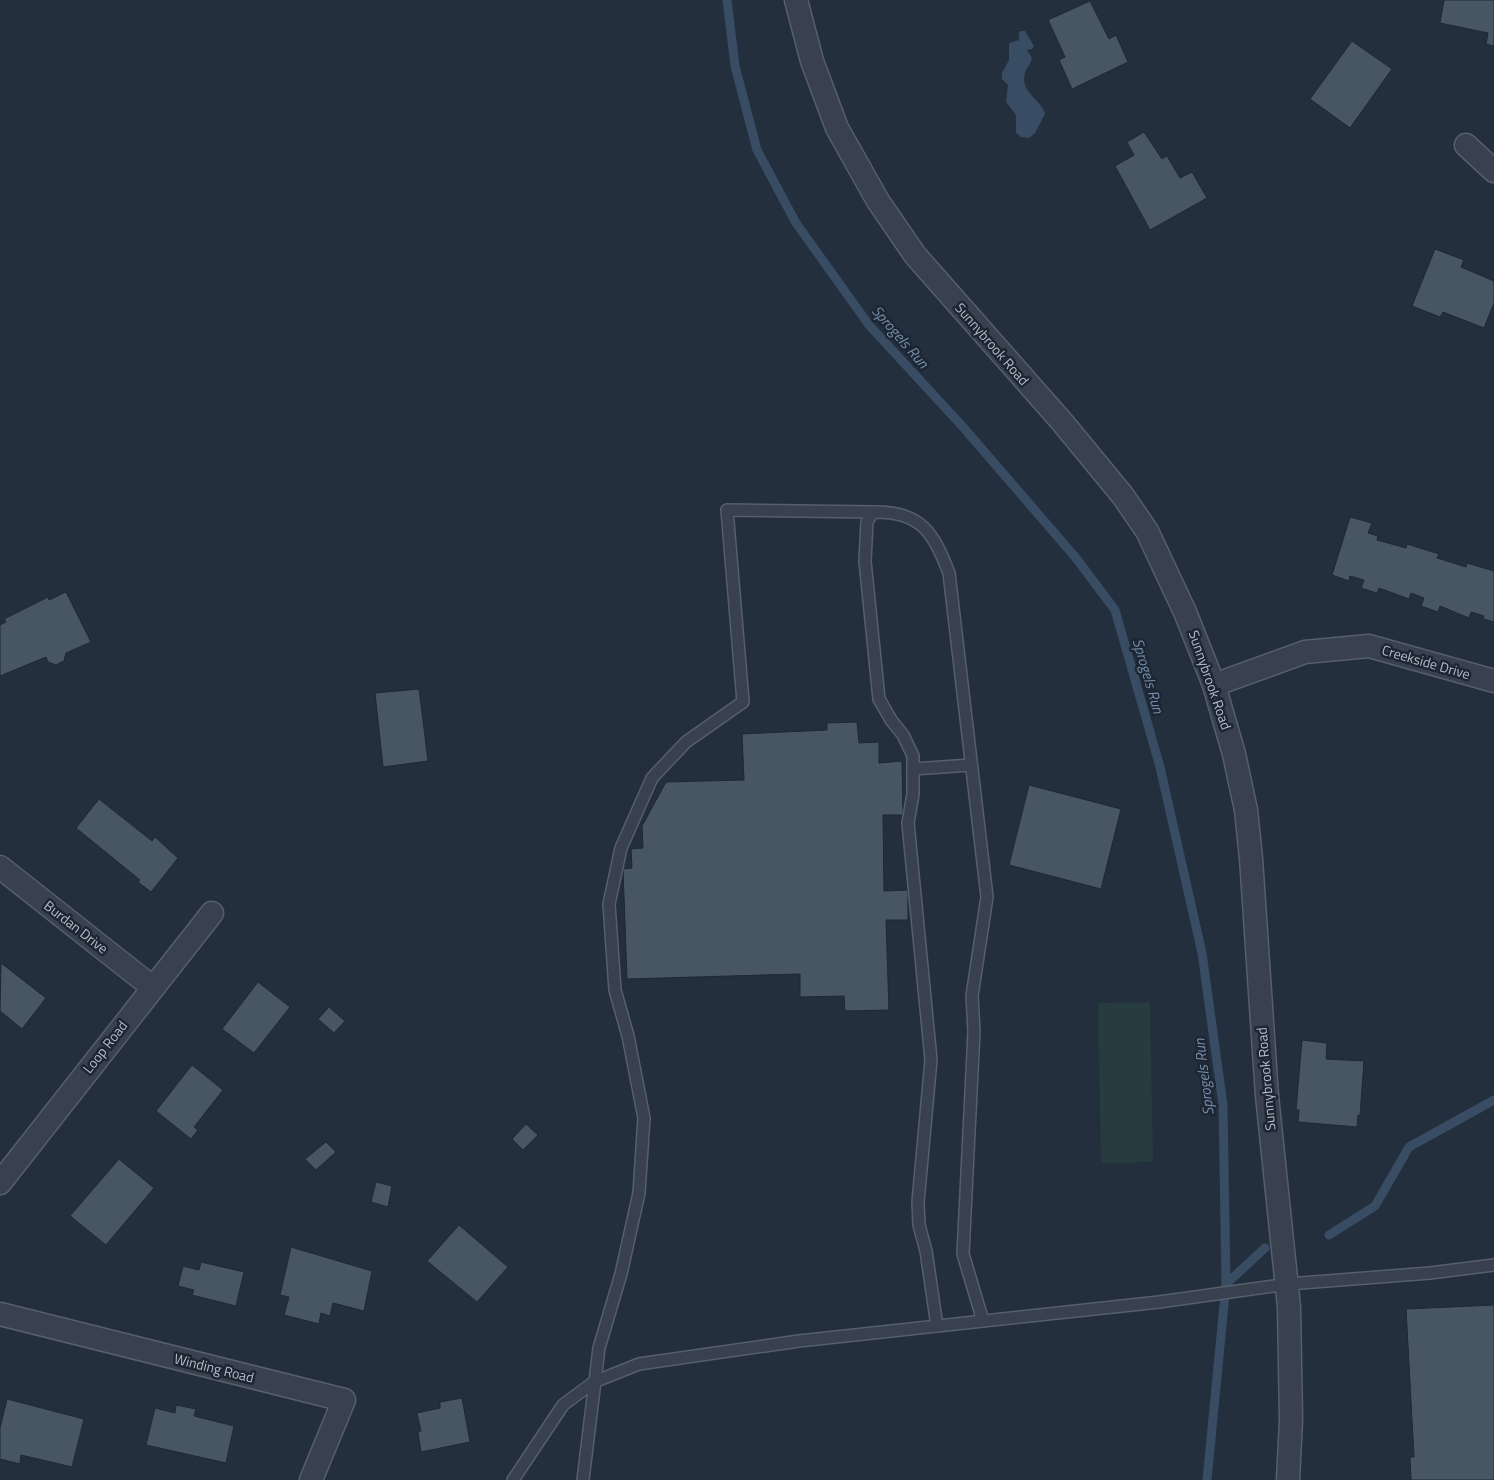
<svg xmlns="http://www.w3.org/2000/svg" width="1494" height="1480" font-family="'Titillium Web',sans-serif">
	<rect width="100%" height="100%" fill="#242f3d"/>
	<polygon fill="#263c3e" points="1150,1002 1153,1162 1101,1163 1098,1003"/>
	<path fill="#384c64" d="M1021,31H1025L1034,46L1032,49L1027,50L1032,58C1031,64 1027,67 1025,73C1019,92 1043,101 1045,114L1035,133L1029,138L1021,137L1016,133V115L1006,102L1008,85L1002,79V73L1009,60V43L1019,40V33Z"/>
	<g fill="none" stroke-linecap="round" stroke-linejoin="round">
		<g stroke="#384c64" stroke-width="9">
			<polyline points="727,0 735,66 757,150 796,223 869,325 963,427 1076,558 1115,610 1160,767 1202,953 1223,1105 1226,1284 1207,1480"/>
			<polyline points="1329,1235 1375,1206 1409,1147 1494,1100"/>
			<polyline points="1226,1284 1265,1248"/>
		</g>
	</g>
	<g fill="#485563" stroke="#1f2834">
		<polygon points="1444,0 1494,0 1494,46 1486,44 1488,33 1440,23"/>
		<polygon points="1090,1 1109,39 1116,35 1128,62 1072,89 1059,60 1065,57 1048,20"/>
		<polygon points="1352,41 1392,69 1350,128 1310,99"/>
		<polygon points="1144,132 1162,159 1167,156 1180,178 1192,172 1207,198 1150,230 1115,166 1134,155 1127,142"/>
		<polygon points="1435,249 1464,260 1461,267 1494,281 1494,303 1484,328 1443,312 1440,317 1412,306"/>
		<polygon points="1350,517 1372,523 1368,533 1378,536 1377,540 1406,548 1407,544 1439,554 1437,558 1466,567 1467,563 1494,571 1494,622 1483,619 1484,616 1471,612 1469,618 1440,606 1438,612 1421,606 1424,598 1411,593 1409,599 1379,588 1377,593 1361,588 1364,580 1350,576 1349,581 1332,575"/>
		<polygon points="66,592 91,642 66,653 64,661 56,665 48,662 46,657 0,676 0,625 6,622 4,619 48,597 49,600"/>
		<polygon points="419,689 428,761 383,767 375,693"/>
		<polygon points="857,722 859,743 879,742 879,763 902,761 903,815 883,815 884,891 908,890 908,920 886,920 889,1010 845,1011 844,996 800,997 800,974 627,979 623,869 632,868 631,849 643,848 642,826 666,782 744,780 742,734 827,730 827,723"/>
		<polygon points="1029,785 1121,809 1101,889 1009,865"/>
		<polygon points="99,799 152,841 155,837 178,858 151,892 138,882 140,880 76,828"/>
		<polygon points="1,963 46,998 22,1029 0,1011"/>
		<polygon points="258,982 290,1007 254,1053 222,1029"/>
		<polygon points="329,1007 345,1021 334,1033 318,1019"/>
		<polygon points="1302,1040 1327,1043 1326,1059 1364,1061 1360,1116 1358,1115 1357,1127 1298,1122 1299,1110 1296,1110"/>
		<polygon points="192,1065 223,1090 194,1127 198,1130 191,1139 156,1111"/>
		<polygon points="526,1124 538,1135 523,1150 512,1139"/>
		<polygon points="326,1142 336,1152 316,1170 305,1159"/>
		<polygon points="119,1159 154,1188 106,1245 70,1216"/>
		<polygon points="376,1182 392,1186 388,1207 371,1202"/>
		<polygon points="459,1225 508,1267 477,1302 427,1261"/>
		<polygon points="291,1247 372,1271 364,1311 333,1303 330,1316 321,1313 319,1324 284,1315 289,1297 280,1295"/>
		<polygon points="201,1262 244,1272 236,1306 192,1295 194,1290 178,1286 183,1266 199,1270"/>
		<polygon points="1494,1305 1494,1480 1411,1480 1410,1457 1414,1457 1406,1309"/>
		<polygon points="462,1398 470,1442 421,1452 418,1432 421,1431 417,1413 440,1408 440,1402"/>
		<polygon points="7,1399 84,1419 72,1467 21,1455 20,1464 0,1459 0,1428"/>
		<polygon points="176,1405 196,1409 194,1416 234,1426 226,1463 146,1445 155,1408 175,1413"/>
	</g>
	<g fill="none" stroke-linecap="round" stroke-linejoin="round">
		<g stroke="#565f6b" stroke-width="14">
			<g id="service">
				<polyline points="913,769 971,765"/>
				<path d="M937,1326L926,1251L919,1225L918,1202L931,1060L908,823L913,794V756L903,735L891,720L879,699L865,561L867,522L873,512C921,511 933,532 949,573L987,897L972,996L974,1031L963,1254L983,1321"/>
				<polyline points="513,1480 563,1405 594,1382 639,1364 799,1341 1159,1302 1288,1284 1430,1273 1494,1265"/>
				<polyline points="583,1480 599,1348 621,1274 639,1193 644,1118 628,1036 615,990 609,904 621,848 652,778 686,742 743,702 727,510 873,512"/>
			</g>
		</g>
		<g stroke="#565f6b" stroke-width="25">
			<g id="minor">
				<polyline points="796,0 812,61 837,128 878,201 915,255 1063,423 1123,496 1147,531 1185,612 1214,685 1234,754 1246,810 1251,858 1267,1096 1289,1307 1291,1420 1288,1480"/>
				<polyline points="1466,145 1494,171"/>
				<polyline points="1214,685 1305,652 1369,646 1494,681"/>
				<polyline points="0,867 152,987"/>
				<polyline points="0,1183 212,913"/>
				<polyline points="0,1314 344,1400 311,1480"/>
			</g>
		</g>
		<use href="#service" stroke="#38414d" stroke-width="11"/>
		<use href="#minor" stroke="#38414d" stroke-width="22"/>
	</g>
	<g text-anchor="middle" stroke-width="5" stroke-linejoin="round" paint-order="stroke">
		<g font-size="14" fill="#b3bcc8" stroke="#1d2632">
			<text transform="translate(992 344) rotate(49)" y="5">Sunnybrook Road</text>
			<text transform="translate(1426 662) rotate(16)" y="5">Creekside Drive</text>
			<text transform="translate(1210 680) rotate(71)" y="5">Sunnybrook Road</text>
			<text transform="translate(76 927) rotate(38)" y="5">Burdan Drive</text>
			<text transform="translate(105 1047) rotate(-52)" y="5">Loop Road</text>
			<text transform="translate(1266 1079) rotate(-95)" y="5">Sunnybrook Road</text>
			<text transform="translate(214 1368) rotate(14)" y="5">Winding Road</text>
		</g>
		<g font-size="15" font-style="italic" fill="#748eab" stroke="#1d2632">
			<text transform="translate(900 337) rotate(49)" y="5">Sprogels Run</text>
			<text transform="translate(1148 676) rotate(74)" y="5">Sprogels Run</text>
			<text transform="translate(1204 1077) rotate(-97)" y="5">Sprogels Run</text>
		</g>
	</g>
</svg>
